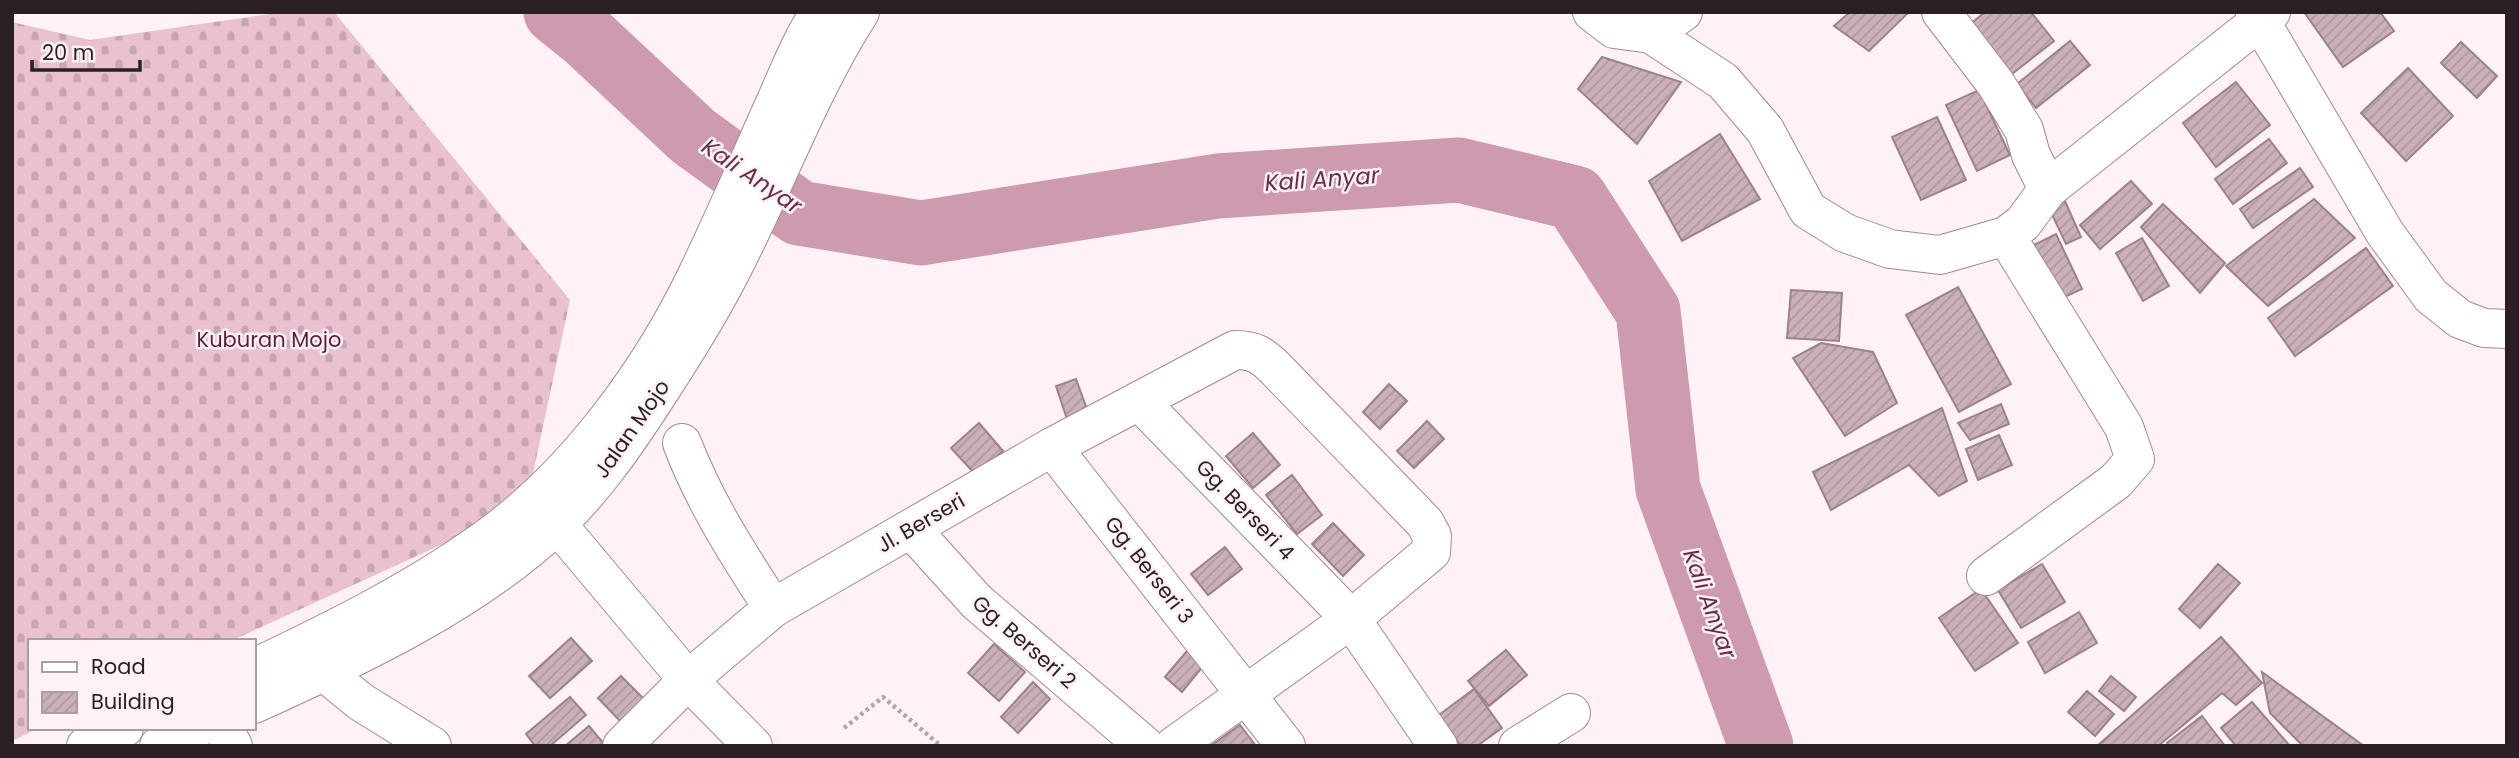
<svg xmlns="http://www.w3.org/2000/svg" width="2519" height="758" font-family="Poppins,sans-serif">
	<defs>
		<pattern id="cemetery-stones" width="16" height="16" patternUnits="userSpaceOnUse" patternTransform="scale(1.75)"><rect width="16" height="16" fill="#e9c1d1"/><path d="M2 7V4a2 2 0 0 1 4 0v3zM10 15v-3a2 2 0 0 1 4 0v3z" fill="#c8a5b3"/></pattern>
		<pattern id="building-hatch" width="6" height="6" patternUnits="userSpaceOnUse" patternTransform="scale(1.75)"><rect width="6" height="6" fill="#cbb0bb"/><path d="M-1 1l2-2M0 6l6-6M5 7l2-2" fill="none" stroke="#ae97a1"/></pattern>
	</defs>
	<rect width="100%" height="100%" fill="#fef2f7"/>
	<polygon fill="url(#cemetery-stones)" points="284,12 334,12 570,300 526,506 231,641 30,641 30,728 39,728 12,741 12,22 90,40"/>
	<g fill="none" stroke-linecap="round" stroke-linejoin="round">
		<polyline stroke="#cd9aaf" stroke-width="65" points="556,12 587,37 693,136 799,213 921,233 1218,186 1459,170 1575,198 1648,311 1668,489 1761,746"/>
	</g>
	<g fill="url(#building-hatch)" stroke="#9b828c" stroke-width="2">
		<polygon points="1850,12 1909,12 1869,51 1834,26"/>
		<polygon points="1985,12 2031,12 2054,41 2008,77 1968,26"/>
		<polygon points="2304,12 2380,12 2394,31 2343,67"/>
		<polygon points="2070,41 2090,65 2036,108 2017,84"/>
		<polygon points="2461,42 2497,76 2477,98 2441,63"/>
		<polygon points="1602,57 1681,82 1637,144 1578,89"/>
		<polygon points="2408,68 2453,116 2406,161 2361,113"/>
		<polygon points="2236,82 2270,125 2216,167 2183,123"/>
		<polygon points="1979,90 2010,155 1977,171 1946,105"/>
		<polygon points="1937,117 1966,180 1921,200 1892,137"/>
		<polygon points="1720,134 1760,199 1682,241 1649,181"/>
		<polygon points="2269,139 2287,163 2233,204 2215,179"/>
		<polygon points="2300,168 2313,187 2253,228 2240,209"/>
		<polygon points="2131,181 2152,204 2100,249 2080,225"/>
		<polygon points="2064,199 2081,237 2066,244 2048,206"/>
		<polygon points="2314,199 2355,238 2268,306 2226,266"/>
		<polygon points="2163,204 2225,263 2200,293 2141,227"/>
		<polygon points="2056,234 2082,289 2060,299 2034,245"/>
		<polygon points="2142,238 2169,286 2143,301 2116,253"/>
		<polygon points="2366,248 2393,286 2295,356 2268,318"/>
		<polygon points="1958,287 2011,384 1959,412 1906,315"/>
		<polygon points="1791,290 1842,293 1839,341 1787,338"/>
		<polygon points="1821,343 1873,352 1897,403 1845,436 1793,358"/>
		<polygon points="1076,379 1088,412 1067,419 1056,386"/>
		<polygon points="1389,384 1407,401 1380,429 1363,412"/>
		<polygon points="2001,404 2009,424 1970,440 1958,423"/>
		<polygon points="1942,408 1967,481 1939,496 1909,465 1831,510 1813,472"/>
		<polygon points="1427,421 1444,439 1414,468 1397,451"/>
		<polygon points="979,423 1003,451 976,475 951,448"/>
		<polygon points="1253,433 1280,465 1253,488 1226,456"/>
		<polygon points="1999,435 2012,465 1978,480 1966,449"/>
		<polygon points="1292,475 1322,515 1297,534 1266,495"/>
		<polygon points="1333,523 1364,555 1343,576 1312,544"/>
		<polygon points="1225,547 1242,569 1208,595 1191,574"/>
		<polygon points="2042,564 2065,602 2021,628 1998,590"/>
		<polygon points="2218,564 2240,583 2200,628 2179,609"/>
		<polygon points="1981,589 2018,643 1975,671 1939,618"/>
		<polygon points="2079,612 2097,643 2045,673 2028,642"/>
		<polygon points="2221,637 2262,683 2236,705 2222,693 2158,746 2097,746"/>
		<polygon points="571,638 592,661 550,698 529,676"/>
		<polygon points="994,644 1025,672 999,701 968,673"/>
		<polygon points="1192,645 1209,659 1182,692 1165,677"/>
		<polygon points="1506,650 1527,675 1489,706 1468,681"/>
		<polygon points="2262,672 2364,746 2303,746 2270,713"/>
		<polygon points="621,676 644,699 621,722 598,698"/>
		<polygon points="2111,676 2136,697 2124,711 2099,691"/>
		<polygon points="1033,682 1050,699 1018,733 1001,717"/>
		<polygon points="1474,689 1502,728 1477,746 1461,746 1439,715"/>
		<polygon points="2087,691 2114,714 2095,736 2068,712"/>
		<polygon points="570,697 586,715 550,746 535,746 526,734"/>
		<polygon points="2252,702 2290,746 2236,746 2221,728"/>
		<polygon points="2202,716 2225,746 2169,746 2167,743"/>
		<polygon points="1240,725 1256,746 1212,746 1212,745"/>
		<polygon points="589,726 604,744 602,746 565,746"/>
	</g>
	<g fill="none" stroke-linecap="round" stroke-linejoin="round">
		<g stroke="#a38994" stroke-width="40">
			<g id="minor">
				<polyline points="1592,12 1614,29 1651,34 1683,12"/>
				<polyline points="1941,12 1996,84 2024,130 2031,155 2048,189"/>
				<polyline points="2255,12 2385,233 2431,296 2460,319 2484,328 2507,329"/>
				<polyline points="1651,34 1723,81 1765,130 1808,210 1845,233 1890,249 1940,255 2006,236 2023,223 2048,189 2271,12"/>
				<polyline points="1139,401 1351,619 1438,746"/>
				<path d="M682,443C705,503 738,554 773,608"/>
				<polyline points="1052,447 1286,746"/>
				<polyline points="557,524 688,680 753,746"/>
				<polyline points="911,529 977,602 1145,746"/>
				<polyline points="1986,576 2116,481 2135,459 2124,427 2006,236"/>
				<polyline points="305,646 324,672 361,702 432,746"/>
				<polyline points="223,728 233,746"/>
				<path d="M622,746L688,680L773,608L1052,447L1235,350C1254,350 1262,355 1275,368L1425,523L1432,536L1431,552L1351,619L1174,746"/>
				<polyline points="1518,746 1571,713"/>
			</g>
		</g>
		<g stroke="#a38994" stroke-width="40">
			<g id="tertiary">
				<path d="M254,668C337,629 425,585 498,530C581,466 651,370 696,277C724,219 749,161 775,103C789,72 801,40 820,12"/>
				<path d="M254,704C356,658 476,602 557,524C594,489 624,446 652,403C679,362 705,321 728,277C774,190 807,95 860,12"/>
				<polyline points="86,746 124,728"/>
				<polyline points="159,746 198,728"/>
			</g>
		</g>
		<polyline stroke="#b2a6ab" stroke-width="4.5" stroke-dasharray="3.5 3.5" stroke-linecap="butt" points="844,728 883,697 941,746"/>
		<use href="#minor" stroke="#fff" stroke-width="38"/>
		<use href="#tertiary" stroke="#fff" stroke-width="38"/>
	</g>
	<g text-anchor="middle" stroke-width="5" stroke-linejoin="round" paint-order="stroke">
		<g font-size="21" fill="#5c1f3e" stroke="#fef2f7">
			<text x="269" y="347">Kuburan Mojo</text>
		</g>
		<g font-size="21" fill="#2a1f24" stroke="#fef2f7">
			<text transform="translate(632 429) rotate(-55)" y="7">Jalan Mojo</text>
			<text transform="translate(1245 510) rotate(46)" y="7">Gg. Berseri 4</text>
			<text transform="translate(921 523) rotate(-30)" y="7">Jl. Berseri</text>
			<text transform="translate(1149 570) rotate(52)" y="7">Gg. Berseri 3</text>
			<text transform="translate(1024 642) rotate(41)" y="7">Gg. Berseri 2</text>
		</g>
		<g font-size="23" font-style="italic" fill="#6b2c4b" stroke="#fef2f7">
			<text transform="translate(752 176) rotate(34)" y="8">Kali Anyar</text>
			<text transform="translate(1322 179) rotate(-4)" y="8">Kali Anyar</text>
			<text transform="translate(1710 604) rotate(70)" y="8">Kali Anyar</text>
		</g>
	</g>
	<rect width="2519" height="758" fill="none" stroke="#2a1f24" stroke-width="28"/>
	<rect x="28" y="639" width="228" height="91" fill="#fef2f7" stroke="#a99ea3" stroke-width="2"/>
	<rect x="42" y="662" width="35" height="10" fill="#ffffff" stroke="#a99ea3" stroke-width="2"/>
	<text x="91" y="674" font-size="21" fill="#2a1f24">Road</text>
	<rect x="42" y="692" width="35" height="21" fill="url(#building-hatch)" stroke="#a99ea3" stroke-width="2"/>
	<text x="91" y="709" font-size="21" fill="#2a1f24">Building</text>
	<path d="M32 60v10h108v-10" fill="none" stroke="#2a1f24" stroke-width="3.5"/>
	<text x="42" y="60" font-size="21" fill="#2a1f24" stroke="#fef2f7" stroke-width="5" paint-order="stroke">20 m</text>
</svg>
